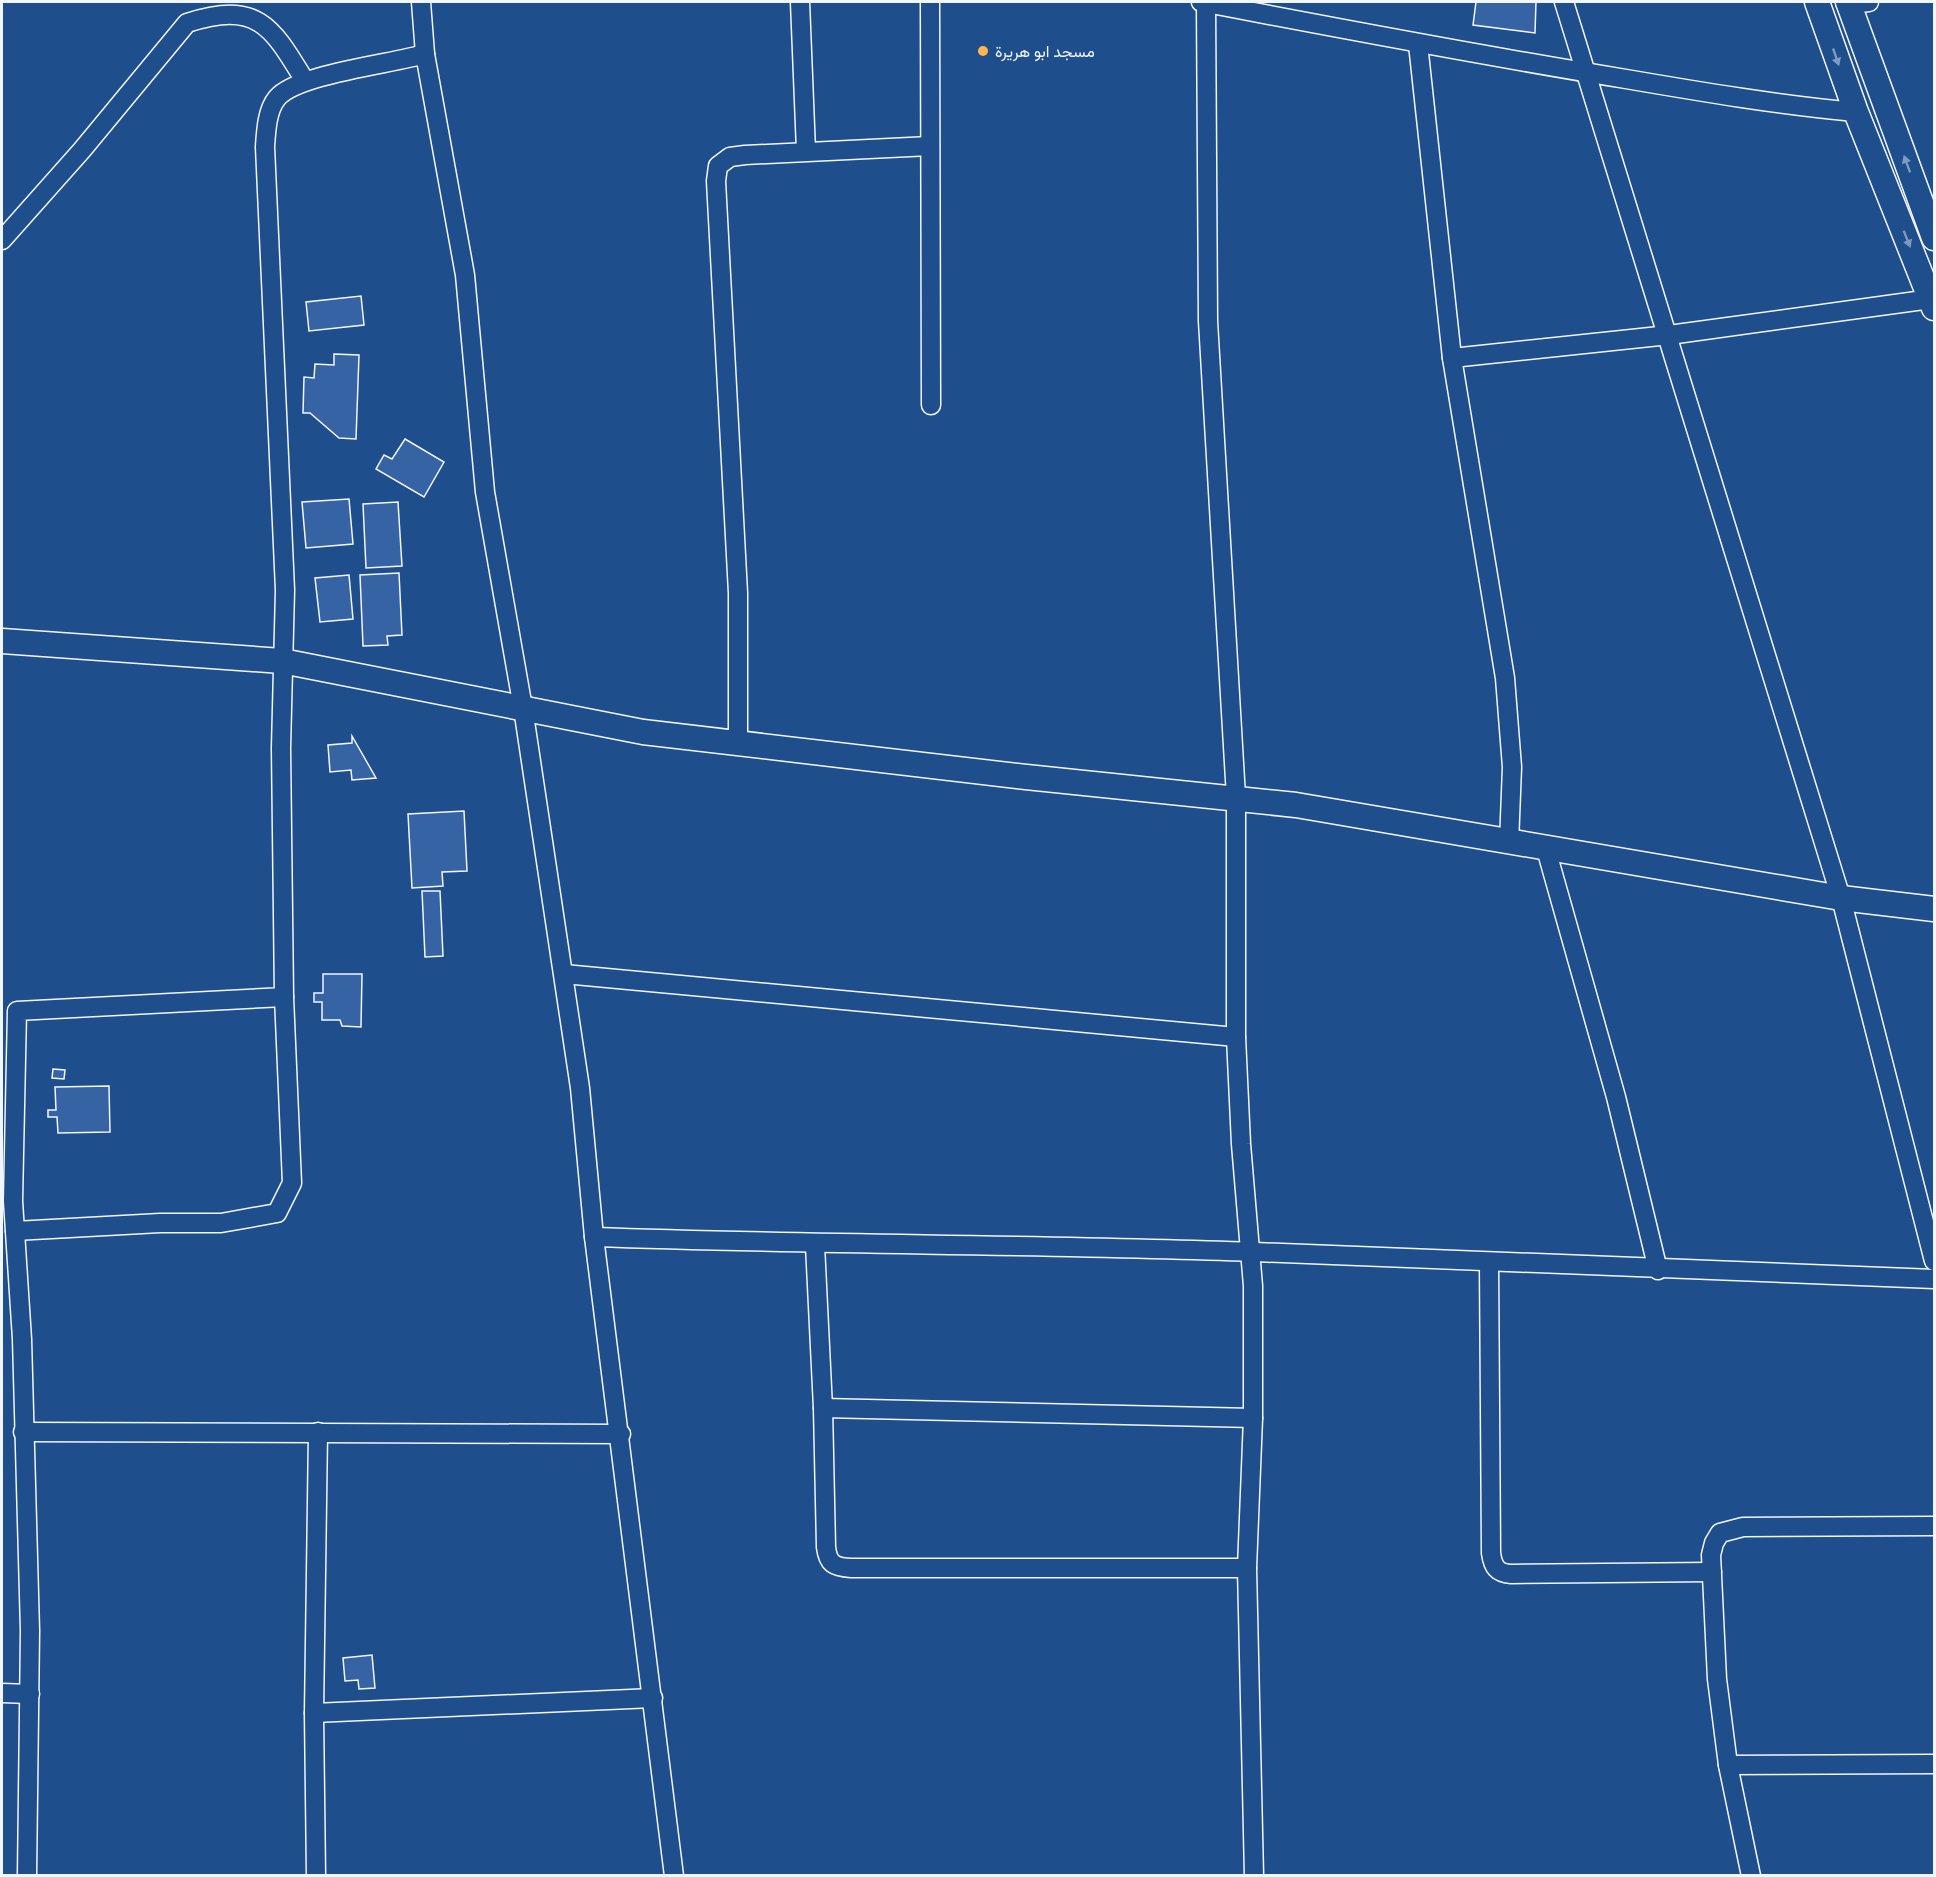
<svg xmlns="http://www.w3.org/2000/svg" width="1936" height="1877" font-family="Overpass,Vazirmatn,sans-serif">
	<rect width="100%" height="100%" fill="#1f4e8c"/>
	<g fill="#3563a3" stroke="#f2f6ff" stroke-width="1.5">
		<polygon points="1476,2 1536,2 1535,33 1473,25"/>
		<polygon points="361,296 364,325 309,331 306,302"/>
		<polygon points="334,354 359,355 356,439 339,438 310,413 303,413 304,377 314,378 315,364 334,365"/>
		<polygon points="405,439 444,462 424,497 376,469 384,455 392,459"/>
		<polygon points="349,499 353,544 306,548 302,502"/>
		<polygon points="398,502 402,566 366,568 363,504"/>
		<polygon points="399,573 402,635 387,636 388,645 363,646 360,575"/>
		<polygon points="349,575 353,619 320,622 315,578"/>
		<polygon points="352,736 376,778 352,780 351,770 330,772 328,745 352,743"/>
		<polygon points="464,811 467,871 442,872 443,886 412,888 408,814"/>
		<polygon points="422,891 440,891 443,956 425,957"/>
		<polygon points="323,974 362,974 361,1027 342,1026 340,1020 322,1020 322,1002 314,1002 314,993 323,993"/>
		<polygon points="53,1069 65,1070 64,1079 52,1078"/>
		<polygon points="109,1086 110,1132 58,1133 57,1117 48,1117 48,1110 56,1110 55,1087"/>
		<polygon points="372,1655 375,1688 359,1689 358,1680 345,1681 343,1658"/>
	</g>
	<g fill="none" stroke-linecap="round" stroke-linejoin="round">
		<g stroke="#f2f6ff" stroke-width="21">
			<g id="street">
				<polyline points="421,2 425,54 465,275 485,492 523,708 580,1088 594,1237 674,1876"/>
				<polyline points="800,2 806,151"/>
				<polyline points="930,2 931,405"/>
				<path d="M1201,2C1342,29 1484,56 1626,79C1702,92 1779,105 1856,112"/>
				<polyline points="1564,2 1841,898 1934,1261"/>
				<polyline points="1206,3 1208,321 1236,797 1236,1037 1241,1144 1253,1286 1253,1418 1247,1568 1254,1876"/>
				<polyline points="1849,4 1869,2"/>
				<polyline points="1418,44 1452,358"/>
				<path d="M2,240L82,150L187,23C258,0 272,27 305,81"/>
				<polyline points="738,743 738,593 716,181 718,166 730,157 745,155 930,146"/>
				<polyline points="1509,843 1512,767 1505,678 1452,358 1669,335 1931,299"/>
				<polyline points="1546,849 1616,1097 1658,1270"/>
				<polyline points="564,974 1236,1037"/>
				<polyline points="15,1231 160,1223 221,1223 277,1213 292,1183 284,997"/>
				<path d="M594,1237C814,1245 1035,1244 1254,1252C1481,1260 1708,1272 1934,1279"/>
				<path d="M815,1245L823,1408L826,1547C828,1564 834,1567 851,1568H1247"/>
				<path d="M1489,1262L1491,1553C1493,1567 1497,1573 1511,1574L1712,1572"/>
				<polyline points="823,1408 1253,1418"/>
				<polyline points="23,1432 621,1434"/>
				<polyline points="2,1693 30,1694"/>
				<polyline points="314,1713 653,1698"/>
				<polyline points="1728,1765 1934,1764"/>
				<path d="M27,1876L30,1631L22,1339L13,1201L17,1011L284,997L281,748L285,590L265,147C266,131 267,110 277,98C297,74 391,64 425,54"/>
				<polyline points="316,1876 314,1713 318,1432"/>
				<polyline points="1751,1876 1728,1765 1717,1679 1711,1555 1714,1543 1720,1533 1743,1527 1934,1526"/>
			</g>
		</g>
		<g stroke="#f2f6ff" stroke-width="27">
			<g id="secondary">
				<polyline points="1817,2 1856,112 1934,308"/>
				<polyline points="1848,2 1934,238"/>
				<polyline points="2,641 282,661 643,732 1026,777 1296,805 1841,898 1934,909"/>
			</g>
		</g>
		<use href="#street" stroke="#1f4e8c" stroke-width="18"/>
		<use href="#secondary" stroke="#1f4e8c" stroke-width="24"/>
	</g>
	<defs><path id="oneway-solid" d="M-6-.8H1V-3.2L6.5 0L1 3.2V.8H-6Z" transform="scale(1.5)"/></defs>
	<g fill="#7e9ac0">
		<use href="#oneway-solid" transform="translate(1836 57) rotate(71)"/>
		<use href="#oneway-solid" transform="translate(1907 164) rotate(-110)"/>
		<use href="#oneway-solid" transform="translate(1907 239) rotate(68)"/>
	</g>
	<circle fill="#ffb74d" stroke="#1f4e8c" stroke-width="2" cx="983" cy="51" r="6"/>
	<g text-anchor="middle" stroke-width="4.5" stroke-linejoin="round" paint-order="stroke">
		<g font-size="16" fill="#f2f6ff" stroke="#1f4e8c" text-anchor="start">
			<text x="995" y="57">مسجد ابو هريرة</text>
		</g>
	</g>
	<rect width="1936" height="1877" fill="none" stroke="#f2f6ff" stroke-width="6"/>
</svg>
